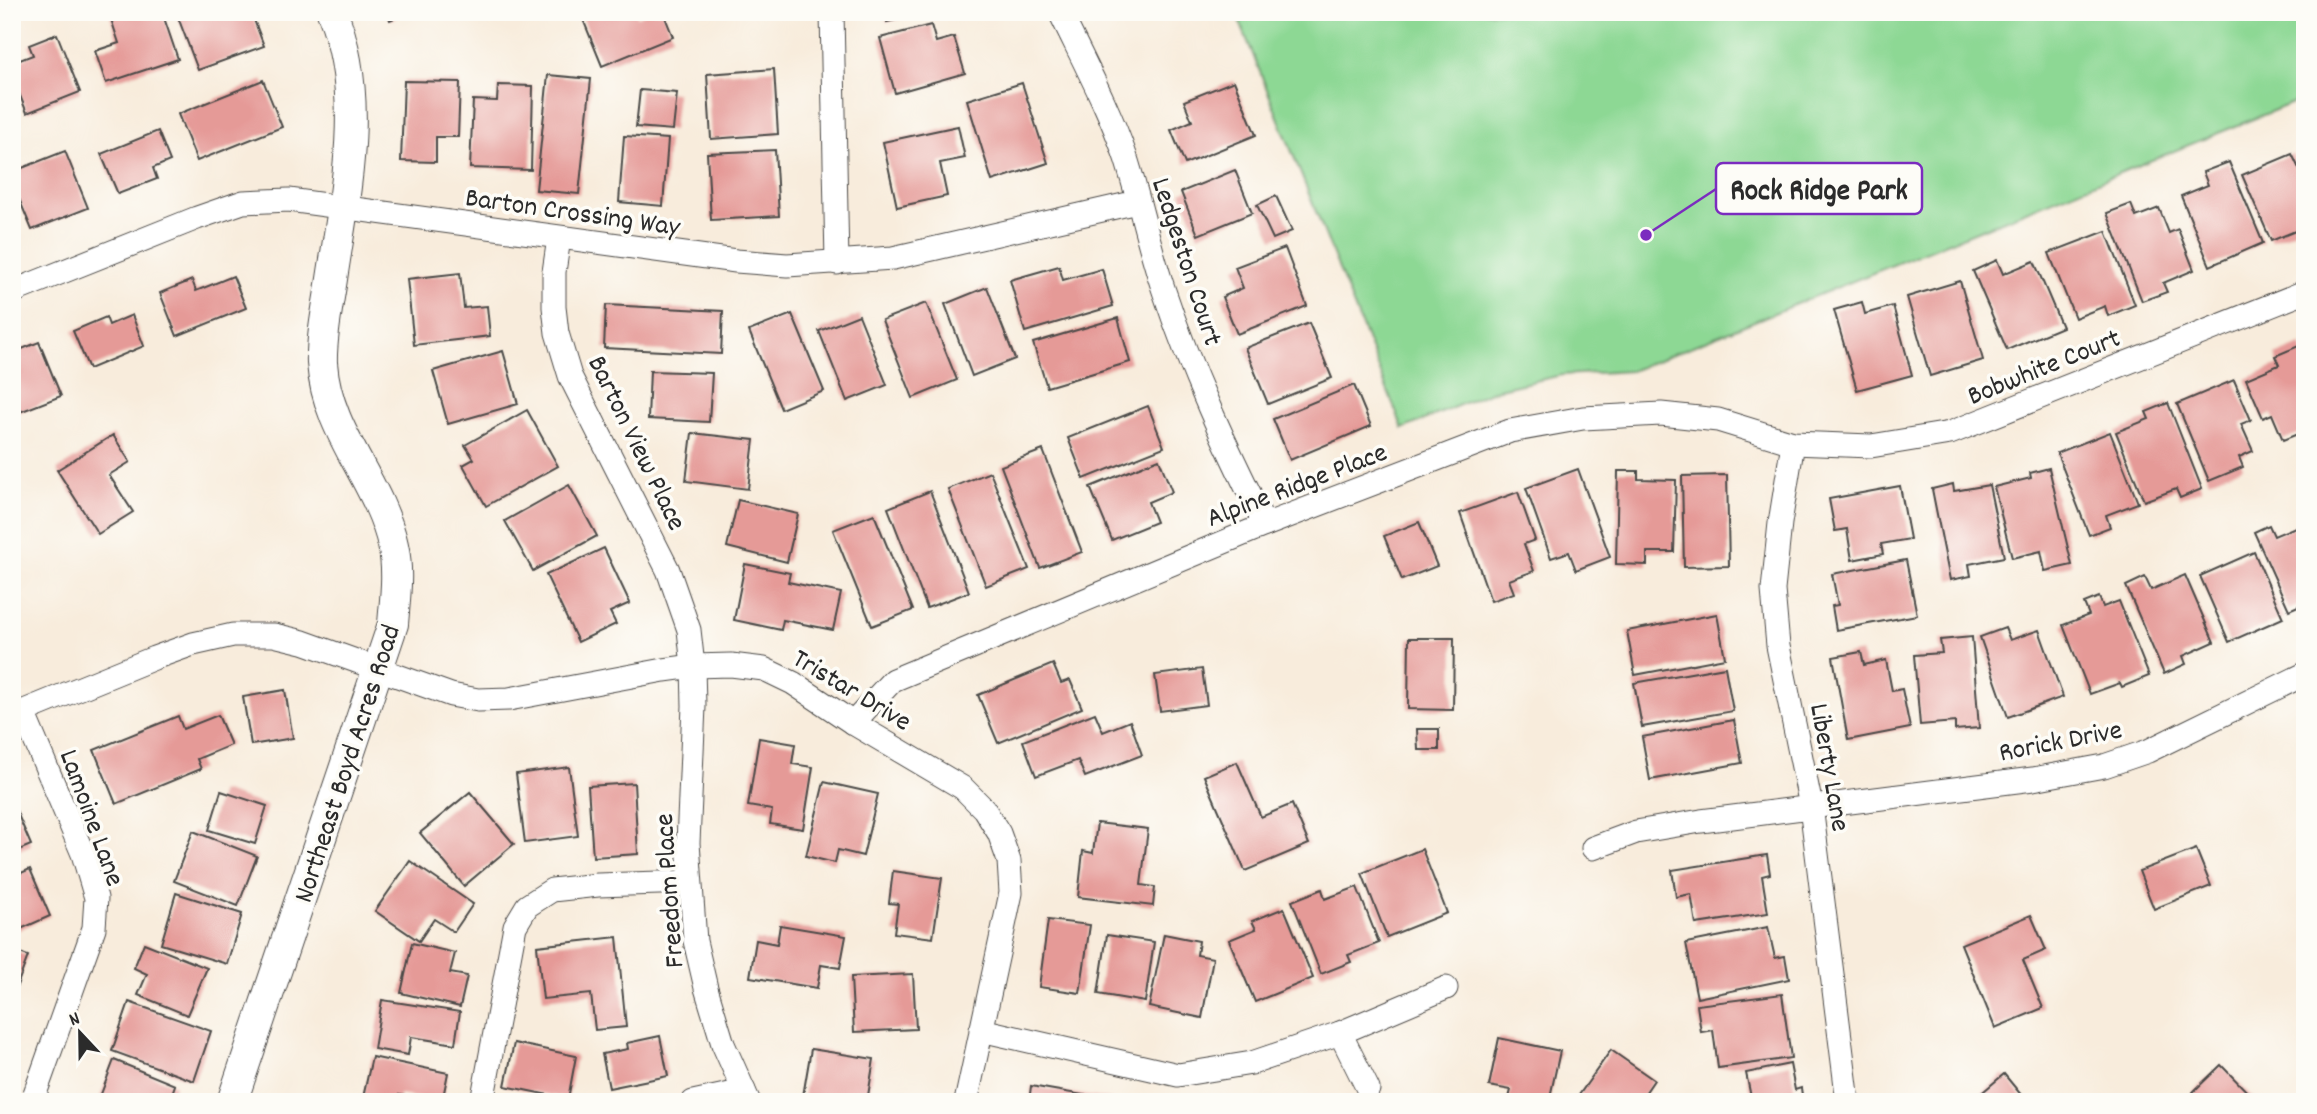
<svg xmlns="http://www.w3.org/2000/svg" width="2317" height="1114" font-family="Dekko,sans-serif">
	<rect width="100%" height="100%" fill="#fdfcf7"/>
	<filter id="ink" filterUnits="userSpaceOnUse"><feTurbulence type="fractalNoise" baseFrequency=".0143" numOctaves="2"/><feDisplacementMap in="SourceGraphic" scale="14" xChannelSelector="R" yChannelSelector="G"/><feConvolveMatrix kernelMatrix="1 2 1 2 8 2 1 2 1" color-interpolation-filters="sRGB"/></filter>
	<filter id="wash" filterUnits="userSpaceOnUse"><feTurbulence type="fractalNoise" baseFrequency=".00686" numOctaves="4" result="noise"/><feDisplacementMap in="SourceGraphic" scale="28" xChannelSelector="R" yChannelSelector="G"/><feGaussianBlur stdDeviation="1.57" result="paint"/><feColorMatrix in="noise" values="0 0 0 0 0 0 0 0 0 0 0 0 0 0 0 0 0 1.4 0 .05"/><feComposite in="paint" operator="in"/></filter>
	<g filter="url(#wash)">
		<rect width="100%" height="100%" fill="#f8ecdc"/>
		<polygon fill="#8dd894" stroke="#5c8260" stroke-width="2" points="1236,12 2305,12 2305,98 1631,371 1562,375 1495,390 1403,429"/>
		<g id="blocks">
			<g fill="#e59a97">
				<polygon points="121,12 162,12 178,59 106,83 95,51 119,43 110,16"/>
				<polygon points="176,12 251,12 264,46 198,70"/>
				<polygon points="387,12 409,12 390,20"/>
				<polygon points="580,12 635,12 637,17 649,12 663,12 673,37 602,66"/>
				<polygon points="885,12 926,12 926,13 887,22"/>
				<polygon points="931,25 936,42 954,37 965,73 895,93 880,38"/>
				<polygon points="57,34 80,92 27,113 12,76 12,63 33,55 29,45"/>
				<polygon points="774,69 778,134 711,139 707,74"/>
				<polygon points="548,75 591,79 579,194 536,190"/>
				<polygon points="263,80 282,127 197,161 178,114"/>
				<polygon points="404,81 460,82 458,137 436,137 436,162 401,161"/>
				<polygon points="1234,81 1256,135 1185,164 1171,130 1192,121 1184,101"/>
				<polygon points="1022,83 1048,163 992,181 967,100"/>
				<polygon points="498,85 533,86 531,170 470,168 473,100 497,101"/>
				<polygon points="640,90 677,93 673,130 636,127"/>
				<polygon points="958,126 965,158 940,163 947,196 897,207 883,142"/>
				<polygon points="158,131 170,161 153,168 157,179 118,194 101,154"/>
				<polygon points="624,136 668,139 663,206 619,202"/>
				<polygon points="775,150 779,216 711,220 707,153"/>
				<polygon points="65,151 88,208 32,230 12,182 12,172"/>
				<polygon points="2292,154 2305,181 2305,227 2271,241 2242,175"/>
				<polygon points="2229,162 2263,243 2210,266 2181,196 2208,185 2203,172"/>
				<polygon points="1235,170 1252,213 1198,235 1181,192"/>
				<polygon points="1276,196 1292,231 1273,239 1257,205"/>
				<polygon points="2131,204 2136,217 2159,208 2169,233 2178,229 2194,270 2163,283 2167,292 2142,301 2107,213"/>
				<polygon points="2106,231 2135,305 2108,316 2105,306 2075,318 2049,253"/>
				<polygon points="1285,248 1307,306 1237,334 1222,297 1243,288 1235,267"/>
				<polygon points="1997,260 2003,274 2034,261 2062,327 2007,350 1973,271"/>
				<polygon points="1059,266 1063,280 1102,269 1113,306 1025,332 1010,280"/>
				<polygon points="460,273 464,308 487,306 490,336 414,345 407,279"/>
				<polygon points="233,276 246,308 177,336 160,293 192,280 196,291"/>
				<polygon points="1960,281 1983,360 1930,376 1907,297"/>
				<polygon points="987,287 1015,359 972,376 945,304"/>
				<polygon points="1862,302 1865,314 1893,306 1912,375 1857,390 1834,310"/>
				<polygon points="926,303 957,380 913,398 882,320"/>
				<polygon points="606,305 723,311 721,354 604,348"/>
				<polygon points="792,314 824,391 781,409 749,331"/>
				<polygon points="132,315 144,346 89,369 73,331 106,317 109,325"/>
				<polygon points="859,315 887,385 847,401 819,331"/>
				<polygon points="1118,318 1130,362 1047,387 1033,343"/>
				<polygon points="1309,323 1332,378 1268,404 1245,348"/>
				<polygon points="39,342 61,396 12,415 12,353"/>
				<polygon points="2301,345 2305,353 2305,431 2283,440 2272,414 2263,418 2246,379 2279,365 2275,356"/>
				<polygon points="503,351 518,404 448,424 433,371"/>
				<polygon points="650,371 712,373 709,422 648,419"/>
				<polygon points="2234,380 2251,420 2241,424 2253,451 2239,457 2243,467 2209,481 2177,404"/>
				<polygon points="1354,385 1371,426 1290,460 1273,419"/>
				<polygon points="2168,403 2202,489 2180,498 2176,489 2144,501 2116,432 2149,419 2146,412"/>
				<polygon points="1148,406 1164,447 1084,479 1068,438"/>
				<polygon points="527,410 558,466 486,506 463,465 474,459 465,445"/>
				<polygon points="2110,432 2138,503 2106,515 2110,527 2089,535 2057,453"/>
				<polygon points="692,433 754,440 748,489 686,481"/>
				<polygon points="113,435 130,462 109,475 133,512 98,534 57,470"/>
				<polygon points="1043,450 1082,552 1040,568 1001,466"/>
				<polygon points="1159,459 1172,492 1148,502 1156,522 1112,540 1090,487"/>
				<polygon points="2049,468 2072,565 2045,571 2041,551 2012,558 1994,487 2031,478 2030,473"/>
				<polygon points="1578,469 1610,557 1576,570 1569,552 1551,558 1526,488"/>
				<polygon points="1618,471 1638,471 1638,479 1676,480 1674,552 1647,552 1647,565 1616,564"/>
				<polygon points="990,472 1029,569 986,586 948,489"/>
				<polygon points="1727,475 1729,566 1684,567 1682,476"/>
				<polygon points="1953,484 1954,491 1989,485 2004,557 1969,564 1971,576 1950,580 1932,489"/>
				<polygon points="569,485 597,536 533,571 505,521"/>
				<polygon points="1900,486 1910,539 1881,544 1883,554 1852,560 1847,529 1835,531 1829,499"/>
				<polygon points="930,491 969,592 927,608 888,508"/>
				<polygon points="1518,492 1535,540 1524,544 1534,571 1509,580 1514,593 1491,601 1460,513"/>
				<polygon points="738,500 798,514 787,562 727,547"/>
				<polygon points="874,514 913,610 872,626 833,530"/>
				<polygon points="1419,522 1437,566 1402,580 1384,536"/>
				<polygon points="2305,523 2305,603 2289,610 2254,532 2269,525 2274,536"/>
				<polygon points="604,548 630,603 610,612 616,624 578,642 546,575"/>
				<polygon points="2254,552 2283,618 2229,642 2200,576"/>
				<polygon points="1906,560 1917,615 1836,630 1832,606 1838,605 1832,574"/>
				<polygon points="745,564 790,573 788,582 841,593 833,630 783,620 781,630 734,620"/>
				<polygon points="2185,575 2214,642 2183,656 2186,664 2164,674 2126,586 2145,577 2151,590"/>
				<polygon points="2099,597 2103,607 2119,601 2149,676 2122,687 2120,683 2090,694 2063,625 2089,615 2084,603"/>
				<polygon points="1717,614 1725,658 1635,675 1627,631"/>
				<polygon points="2005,628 2010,640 2039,630 2063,697 2008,717 1980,637"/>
				<polygon points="1972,637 1979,728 1955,730 1955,722 1920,725 1914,655 1942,653 1940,640"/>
				<polygon points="1409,638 1454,638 1453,710 1408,709"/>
				<polygon points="1861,652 1864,665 1886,660 1892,691 1902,689 1910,728 1848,740 1833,657"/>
				<polygon points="1053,664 1061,683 1070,680 1082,708 998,743 978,695"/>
				<polygon points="1725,667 1733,711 1642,727 1634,683"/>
				<polygon points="1202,669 1207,705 1160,711 1155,675"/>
				<polygon points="285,690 293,738 251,745 243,697"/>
				<polygon points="1095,713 1103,732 1130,721 1142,755 1085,777 1078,760 1036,776 1023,741"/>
				<polygon points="218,715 231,745 197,759 201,769 116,804 94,750 178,716 183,729"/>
				<polygon points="1734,720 1742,763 1650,780 1642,737"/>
				<polygon points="1417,729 1439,729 1439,750 1418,750"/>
				<polygon points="759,738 795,744 792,764 813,767 803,829 770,824 772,810 748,806"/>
				<polygon points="1237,762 1261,817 1292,804 1309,844 1245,871 1204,776"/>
				<polygon points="569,767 578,836 525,843 516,774"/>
				<polygon points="824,782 878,794 863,856 838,850 835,863 806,856"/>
				<polygon points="634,783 638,854 593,857 588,786"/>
				<polygon points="221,791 267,806 255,844 209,830"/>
				<polygon points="470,792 514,844 464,886 420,833"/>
				<polygon points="12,801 31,845 12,853"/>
				<polygon points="1097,823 1148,829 1141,885 1155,887 1153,906 1078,897 1083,851 1093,853"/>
				<polygon points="193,831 257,856 238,906 174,881"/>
				<polygon points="1422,849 1447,913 1387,937 1362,873"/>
				<polygon points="2196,849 2211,886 2154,909 2139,871"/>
				<polygon points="1767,855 1770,874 1762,876 1768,913 1696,924 1691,894 1676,897 1672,870"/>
				<polygon points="410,861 473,904 454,932 434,919 419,941 375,911"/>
				<polygon points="30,869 50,916 14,932 12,877"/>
				<polygon points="893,871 942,878 933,938 894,933 898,904 889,903"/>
				<polygon points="1357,887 1379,943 1348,955 1351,962 1321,974 1292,901 1322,889 1325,899"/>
				<polygon points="176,893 242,914 227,964 161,944"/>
				<polygon points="1284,908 1313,978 1255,1002 1229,940 1256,929 1252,921"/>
				<polygon points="2031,915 2046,950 2023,960 2043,1008 1995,1028 1961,944"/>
				<polygon points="1048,920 1090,925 1080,993 1039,987"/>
				<polygon points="780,925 846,936 840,968 821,965 817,988 750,977 756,940 777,944"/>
				<polygon points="1768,927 1775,958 1785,956 1789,979 1697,998 1686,943"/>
				<polygon points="1164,934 1199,941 1197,955 1213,958 1202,1018 1149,1007"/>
				<polygon points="1107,935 1154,942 1145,1002 1098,994"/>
				<polygon points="617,937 626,1027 595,1030 591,994 543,999 537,946"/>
				<polygon points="144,943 207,968 187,1015 138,995 147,974 134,968"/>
				<polygon points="412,943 455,953 450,973 467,976 460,1007 401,993"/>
				<polygon points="12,950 28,956 13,996 12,996"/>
				<polygon points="913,974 916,1029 854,1032 851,977"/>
				<polygon points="1782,994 1791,1058 1718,1068 1713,1030 1701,1032 1697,1005"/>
				<polygon points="382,1000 460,1012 455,1044 411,1037 408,1055 374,1049"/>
				<polygon points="129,1002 211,1031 194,1081 112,1051"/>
				<polygon points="660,1036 668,1076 609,1088 602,1054 628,1049 627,1043"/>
				<polygon points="1499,1038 1560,1051 1549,1102 1508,1102 1511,1090 1489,1086"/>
				<polygon points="514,1043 576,1056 568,1099 505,1086"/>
				<polygon points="811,1049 874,1059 867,1102 802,1102"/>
				<polygon points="1611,1050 1654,1080 1639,1102 1588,1102 1579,1095"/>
				<polygon points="372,1057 448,1073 442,1102 399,1095 398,1102 362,1102"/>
				<polygon points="114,1060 175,1085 169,1102 98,1102"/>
				<polygon points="1790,1064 1795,1090 1801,1088 1803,1102 1752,1102 1746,1073"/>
				<polygon points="2221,1065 2257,1102 2202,1102 2193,1092"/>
				<polygon points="2004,1074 2027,1102 1971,1102"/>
				<polygon points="1031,1086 1112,1100 1112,1102 1029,1102"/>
			</g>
		</g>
	</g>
	<g filter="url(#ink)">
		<use href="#blocks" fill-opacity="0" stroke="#4a4846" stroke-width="2"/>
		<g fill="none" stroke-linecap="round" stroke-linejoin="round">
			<g stroke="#4a4846" stroke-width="25">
				<g id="minor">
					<polyline points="832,12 837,263"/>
					<path d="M1060,12C1083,60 1109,108 1126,158C1140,202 1149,247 1164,291C1191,372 1227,449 1265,525"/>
					<polyline points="559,238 554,272 554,307 557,333 570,376 668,570 689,630 693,666 694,706 688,843 695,941 706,988 723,1044 749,1102"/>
					<polyline points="12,292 197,218 243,202 289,200 736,261 787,265 893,258 1137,202"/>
					<polyline points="1793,443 1780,523 1773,590 1778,646 1811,806 1848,1102"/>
					<polyline points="23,712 83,854 96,898 94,928 32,1102"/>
					<polyline points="12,716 154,658 193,644 233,635 274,635 303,642 451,695 478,700 509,699 664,670 693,666 731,665 764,669 793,683 853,723 963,788 984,809 999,833 1009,861 1011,893 966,1102"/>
					<polyline points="853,723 893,680 1265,525 1510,431 1583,418 1661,414 1718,420 1793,443 1871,446 1950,433 2305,292"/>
					<polyline points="1593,848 1636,832 1701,821 2033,779 2104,766 2148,751 2305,674"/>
					<polyline points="981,1030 1178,1075 1252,1063 1340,1033 1446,988"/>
					<polyline points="1340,1033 1368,1089"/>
					<polyline points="482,1102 515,926 527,906 552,890 598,885 690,882"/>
					<polyline points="693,1102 744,1091"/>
				</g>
			</g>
			<g stroke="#4a4846" stroke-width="32">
				<path id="tertiary" d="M232,1102L393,624C395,598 399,571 393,545C379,481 327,433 322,363C321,337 328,305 332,279C345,192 367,97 332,12"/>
			</g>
			<use href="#minor" stroke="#fff" stroke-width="23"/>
			<use href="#tertiary" stroke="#fff" stroke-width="30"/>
		</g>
	</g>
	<g text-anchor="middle" stroke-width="7" stroke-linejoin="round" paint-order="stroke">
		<g font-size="28" fill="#2b2b2b" stroke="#fdfcf7">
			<text transform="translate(573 210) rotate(8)" y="10">Barton Crossing Way</text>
			<text transform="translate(1189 261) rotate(72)" y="10">Ledgeston Court</text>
			<text transform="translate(2043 365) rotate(-22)" y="10">Bobwhite Court</text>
			<text transform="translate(639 442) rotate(64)" y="10">Barton View Place</text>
			<text transform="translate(1296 483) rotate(-21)" y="10">Alpine Ridge Place</text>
			<text transform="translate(853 688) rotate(31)" y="10">Tristar Drive</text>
			<text transform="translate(2060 739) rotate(-11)" y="10">Rorick Drive</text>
			<text transform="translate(345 763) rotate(-72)" y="10">Northeast Boyd Acres Road</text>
			<text transform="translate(1832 767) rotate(80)" y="10">Liberty Lane</text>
			<text transform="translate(94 817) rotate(70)" y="10">Lamoine Lane</text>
			<text transform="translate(667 891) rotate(-94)" y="10">Freedom Place</text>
		</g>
	</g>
	<path fill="none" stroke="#7b2cbf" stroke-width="2.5" d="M1646 235L1716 189"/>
	<circle fill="#7b2cbf" stroke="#fdfcf7" stroke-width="2.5" cx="1646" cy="235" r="7"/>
	<rect fill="#fdfcf7" stroke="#7b2cbf" stroke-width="2.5" x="1716" y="163" width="206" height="51" rx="7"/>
	<g font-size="30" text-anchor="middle" font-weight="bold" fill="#2b2b2b">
		<text x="1819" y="199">Rock Ridge Park</text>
	</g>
	<rect width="2317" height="1114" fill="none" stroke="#fdfcf7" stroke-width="42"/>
	<g transform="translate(80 1033) rotate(338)" stroke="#fdfcf7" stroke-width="5" paint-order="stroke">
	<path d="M0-5L12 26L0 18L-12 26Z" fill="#2b2b2b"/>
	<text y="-10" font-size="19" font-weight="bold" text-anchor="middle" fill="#2b2b2b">N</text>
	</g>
</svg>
